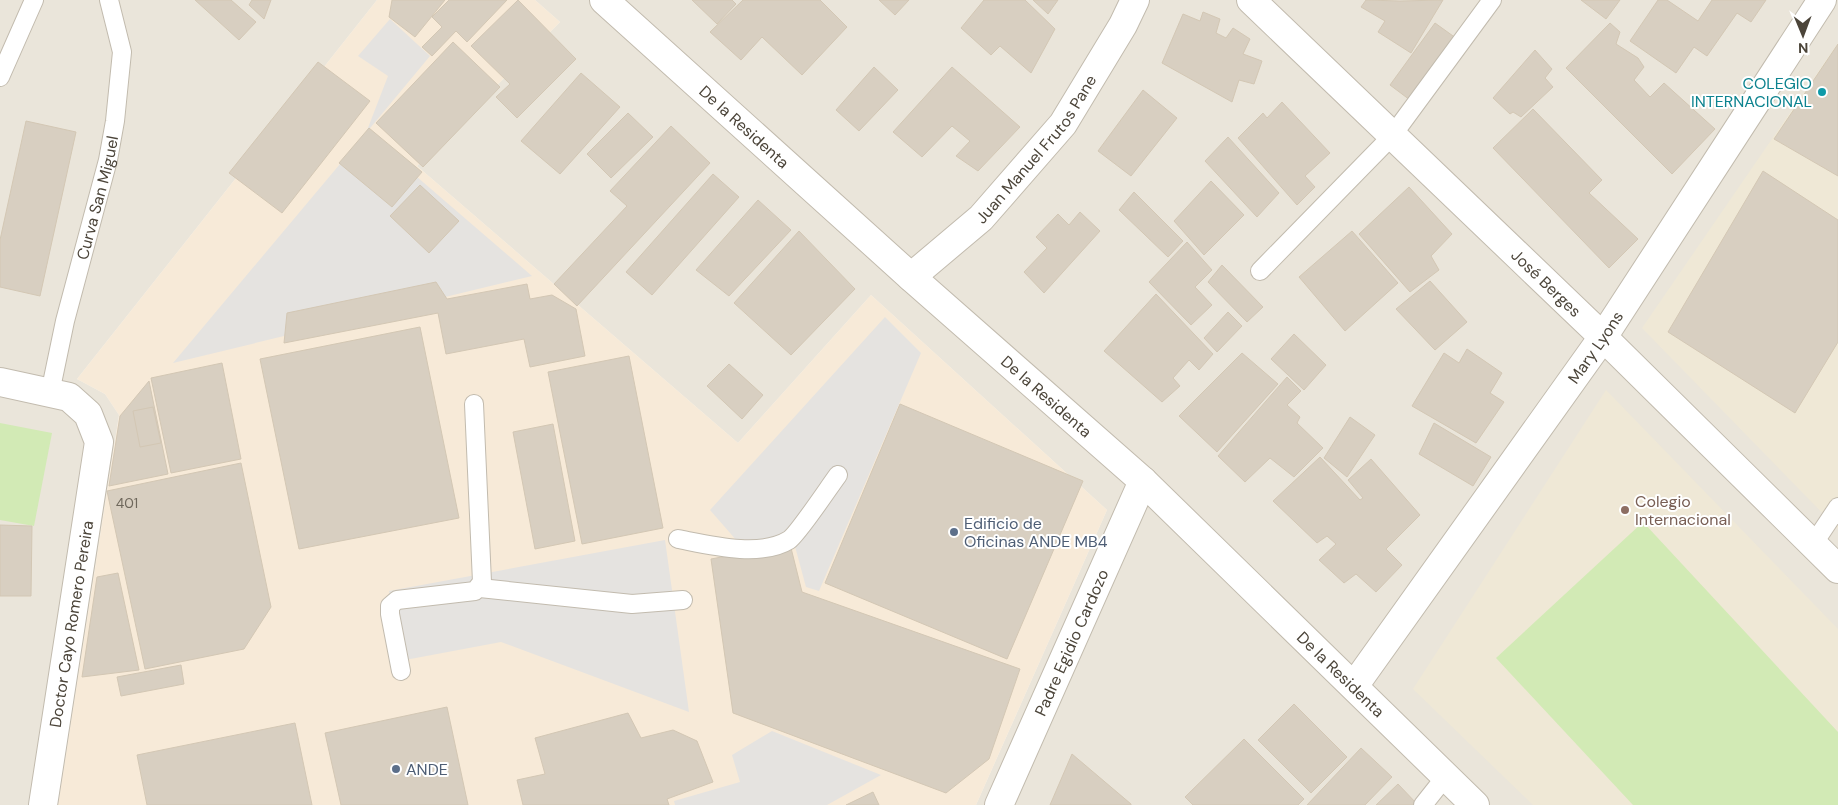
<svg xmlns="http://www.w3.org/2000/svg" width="1838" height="805" font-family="'DM Sans',sans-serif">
	<rect width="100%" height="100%" fill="#f6f3ec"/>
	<g fill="#eae5da">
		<polygon points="0,0 377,0 77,379 105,394 119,415 58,805 0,805"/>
		<polygon points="535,0 1838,0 1838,805 976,805 1107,510 871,295 738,443 417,166 560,22"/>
	</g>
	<polygon fill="#f7ead8" points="377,0 535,0 560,22 417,166 738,443 871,295 1107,510 976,805 58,805 119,415 105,394 77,379"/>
	<g fill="#efe8d6">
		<polygon points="1838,43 1838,529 1642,328"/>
		<polygon points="1606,390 1838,629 1838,805 1533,805 1413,689"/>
	</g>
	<g fill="#d2eab5">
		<polygon points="0,423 52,433 34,526 0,520"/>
		<polygon points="1643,522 1838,732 1838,805 1633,805 1496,658"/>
	</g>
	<g fill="#e5e3e0">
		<polygon points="390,19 430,56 366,133 532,276 173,363 366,133 388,76 358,56"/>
		<polygon points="885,317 921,353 819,591 806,587 793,539 744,549 710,510"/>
		<polygon points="665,540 689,712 501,642 405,660 389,591"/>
		<polygon points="772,731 881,775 827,805 675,805 674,801 740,782 732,755"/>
	</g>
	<g fill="#d8cfc1" stroke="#d3c7b4">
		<polygon points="195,0 231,0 256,22 239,40"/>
		<polygon points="252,0 271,0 264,19 249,5"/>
		<polygon points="392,0 445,0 415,37 389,17"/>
		<polygon points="449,0 507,0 467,42 456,31 432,56 422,47 442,27 432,17"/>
		<polygon points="518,0 576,59 517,118 496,97 510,84 471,46"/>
		<polygon points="692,0 732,0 736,4 717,24"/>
		<polygon points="743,0 820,0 847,27 802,75 762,37 741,60 710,32"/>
		<polygon points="879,0 909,0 895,15"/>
		<polygon points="984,0 1025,0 1055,29 1031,73 1000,46 991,55 961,28"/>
		<polygon points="1033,0 1058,0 1048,14"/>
		<polygon points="1366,0 1400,1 1443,0 1411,53 1378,32 1385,21 1361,7"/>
		<polygon points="1581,0 1620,0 1606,19"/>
		<polygon points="1658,0 1667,0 1698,21 1712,0 1766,0 1751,22 1737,13 1707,56 1694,47 1676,73 1630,41"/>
		<polygon points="1203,12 1220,19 1216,33 1226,38 1233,28 1250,39 1243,54 1262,61 1254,84 1239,80 1232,102 1162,63 1183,14 1200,21"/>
		<polygon points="1435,23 1460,41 1414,103 1390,85"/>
		<polygon points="1610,23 1620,32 1616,44 1638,58 1644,67 1634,80 1650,97 1664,83 1715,129 1672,174 1566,68"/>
		<polygon points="453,42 500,87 423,167 376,123"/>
		<polygon points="1838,44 1838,176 1774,139"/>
		<polygon points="1535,50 1552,69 1545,78 1553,87 1521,117 1513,112 1510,114 1493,98"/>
		<polygon points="318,62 370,101 282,213 229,173"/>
		<polygon points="874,67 898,90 859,131 836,110"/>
		<polygon points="952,67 1020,127 978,171 956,156 970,141 952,126 922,157 893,132"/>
		<polygon points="581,73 620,107 560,174 521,141"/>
		<polygon points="1143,90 1177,118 1131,176 1098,151"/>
		<polygon points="1282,102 1330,153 1305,176 1315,187 1297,205 1238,138 1263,113 1267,118"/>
		<polygon points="1533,109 1602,180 1589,193 1638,239 1609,268 1493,148"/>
		<polygon points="628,113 653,137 611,178 587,154"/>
		<polygon points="26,121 76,132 40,296 0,287 0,240"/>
		<polygon points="671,126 710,163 577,306 554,284 627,206 610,191"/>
		<polygon points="369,128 422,172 392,207 339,163"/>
		<polygon points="1228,137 1279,193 1257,217 1205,161"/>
		<polygon points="1763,171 1838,220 1838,342 1795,413 1668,332"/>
		<polygon points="713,174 739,197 652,295 626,272"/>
		<polygon points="1211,181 1244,215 1204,255 1174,221"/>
		<polygon points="420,185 459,221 429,253 390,216"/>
		<polygon points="1409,187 1452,234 1431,256 1439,270 1410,292 1359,234"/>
		<polygon points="1134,192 1183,241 1168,257 1119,210"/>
		<polygon points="758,200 791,230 729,296 696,270"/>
		<polygon points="1080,212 1100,231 1044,293 1024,272 1047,248 1036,237 1058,214 1069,225"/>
		<polygon points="799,231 855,289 791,355 734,303"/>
		<polygon points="1352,231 1398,283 1345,331 1299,277"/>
		<polygon points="1187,242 1212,270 1195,287 1212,305 1191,325 1149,282"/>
		<polygon points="1222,265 1263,307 1247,322 1208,282"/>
		<polygon points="1430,281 1467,322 1435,350 1396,309"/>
		<polygon points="436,282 447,299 527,284 530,299 552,295 576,309 585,356 530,367 524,339 446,354 438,313 284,343 287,313"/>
		<polygon points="1156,294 1213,354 1199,370 1189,360 1173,378 1180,386 1162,402 1104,351"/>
		<polygon points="1228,312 1242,326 1217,352 1204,338"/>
		<polygon points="420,327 459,518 299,549 260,359"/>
		<polygon points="1294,334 1326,365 1304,390 1271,359"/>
		<polygon points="1467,349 1502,373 1490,393 1504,402 1476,443 1412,406 1444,353 1459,363"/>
		<polygon points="1242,353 1278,384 1217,452 1179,416"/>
		<polygon points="629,356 663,528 582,544 548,372"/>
		<polygon points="222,363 241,459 171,473 151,378"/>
		<polygon points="729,364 763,395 742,419 707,386"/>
		<polygon points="1287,377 1301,391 1287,405 1300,417 1297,423 1323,448 1294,477 1270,458 1245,482 1218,456"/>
		<polygon points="149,381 168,474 109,486 120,416"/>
		<polygon points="900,404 1083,481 1007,659 825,583"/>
		<polygon points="153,407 161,443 140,447 133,411"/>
		<polygon points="1350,417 1375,435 1347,477 1324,458"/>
		<polygon points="1434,423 1491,457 1473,486 1419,454"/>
		<polygon points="553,424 575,541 535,549 513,432"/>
		<polygon points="1320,457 1360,500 1363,498 1348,480 1371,459 1420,515 1386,549 1402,565 1376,592 1356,574 1344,583 1319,560 1336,544 1327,536 1317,543 1273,501"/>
		<polygon points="241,463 271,607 244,649 145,669 107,491"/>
		<polygon points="0,525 32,526 31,596 0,596"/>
		<polygon points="790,544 802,592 1020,669 989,759 946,793 733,713 711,559"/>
		<polygon points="118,573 139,670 82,677 97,577"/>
		<polygon points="181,665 184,684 121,696 117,677"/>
		<polygon points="1294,704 1347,757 1311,793 1258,740"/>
		<polygon points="447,707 468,805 341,805 325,733"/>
		<polygon points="628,713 641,738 673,730 697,741 713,782 667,799 669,805 523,805 517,780 545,774 535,738"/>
		<polygon points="295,723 312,805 147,805 137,755"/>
		<polygon points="1244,739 1304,799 1298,805 1193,805 1185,797"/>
		<polygon points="1361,748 1392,777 1365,805 1307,805"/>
		<polygon points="1072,754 1131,804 1131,805 1050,805"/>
		<polygon points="1398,784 1418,805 1376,805"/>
		<polygon points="873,792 879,805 846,805"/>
	</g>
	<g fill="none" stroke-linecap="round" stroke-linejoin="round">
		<g stroke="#c2bbae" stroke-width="20">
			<g id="lane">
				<polyline points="0,77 34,0"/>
				<polyline points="1260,271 1392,136 1492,0"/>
				<path id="s1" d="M50,393L65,321L108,160L115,121L122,52L109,0"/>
				<path d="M678,539C709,545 760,558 789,540C798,534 829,487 838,475"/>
				<polyline points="1814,543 1838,507"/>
				<polyline points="480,588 632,604 683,600"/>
				<polyline points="401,671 390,614 390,606 397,600 475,591 482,582 474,404"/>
				<polyline points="1423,805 1446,776"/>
			</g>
		</g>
		<g stroke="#c2bbae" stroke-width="30">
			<g id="street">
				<path id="s2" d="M604,0L911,277L1143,481L1475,805"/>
				<path id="s3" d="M1251,0L1603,337L1838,569"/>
				<path id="s4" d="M911,277L981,218L1063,124L1123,25L1135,0"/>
				<polyline points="0,382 69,397 88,414 99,442 43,805"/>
				<path id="s5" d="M1354,686L1603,337L1822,0"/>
				<path id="s6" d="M999,805L1143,481"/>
			</g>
		</g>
		<use href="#lane" stroke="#fff" stroke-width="18"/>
		<use href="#street" stroke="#fff" stroke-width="28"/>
	</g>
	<circle fill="#0f9aa8" stroke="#fff" stroke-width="2" cx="1822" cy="92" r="5"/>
	<circle fill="#8d6e63" stroke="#fff" stroke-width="2" cx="1625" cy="510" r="5"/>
	<g fill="#5c6f8a" stroke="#fff" stroke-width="2">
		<circle cx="954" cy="532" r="5"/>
		<circle cx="396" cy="769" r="5"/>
	</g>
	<g text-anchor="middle" stroke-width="4" stroke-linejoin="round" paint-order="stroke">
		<g font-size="14" fill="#6e675b">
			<text x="127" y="508">401</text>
		</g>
		<g font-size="16" fill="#0d838f" stroke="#fff" text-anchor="end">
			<text x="1812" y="89">COLEGIO<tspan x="1812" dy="18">INTERNACIONAL</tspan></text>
		</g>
		<g font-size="16" fill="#4b4439" stroke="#fff">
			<text dy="6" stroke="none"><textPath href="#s2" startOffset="189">De la Residenta</textPath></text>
			<text dy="6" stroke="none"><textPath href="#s4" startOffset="180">Juan Manuel Frutos Pane</textPath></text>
			<text dy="6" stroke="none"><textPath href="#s1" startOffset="201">Curva San Miguel</textPath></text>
			<text dy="6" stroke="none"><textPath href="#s3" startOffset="409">José Berges</textPath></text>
			<text dy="6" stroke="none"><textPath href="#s5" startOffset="416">Mary Lyons</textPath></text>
			<text dy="6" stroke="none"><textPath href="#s2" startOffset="594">De la Residenta</textPath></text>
			<text transform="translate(71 624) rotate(-81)" y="6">Doctor Cayo Romero Pereira</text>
			<text dy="6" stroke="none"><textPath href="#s6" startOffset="178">Padre Egidio Cardozo</textPath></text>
			<text dy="6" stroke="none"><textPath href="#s2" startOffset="999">De la Residenta</textPath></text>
		</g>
		<g font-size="16" fill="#785e54" stroke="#fff" text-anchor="start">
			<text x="1635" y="507">Colegio<tspan x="1635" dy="18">Internacional</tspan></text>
		</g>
		<g font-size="16" fill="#4e5e75" stroke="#fff" text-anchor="start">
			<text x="964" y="529">Edificio de<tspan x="964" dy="18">Oficinas ANDE MB4</tspan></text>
			<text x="406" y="775">ANDE</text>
		</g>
	</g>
	<g transform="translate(1803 35) rotate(179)" stroke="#ffffff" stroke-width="4" paint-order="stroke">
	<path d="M0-4L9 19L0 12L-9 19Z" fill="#4b4439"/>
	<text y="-8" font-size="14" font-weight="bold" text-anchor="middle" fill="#4b4439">N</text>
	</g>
</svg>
